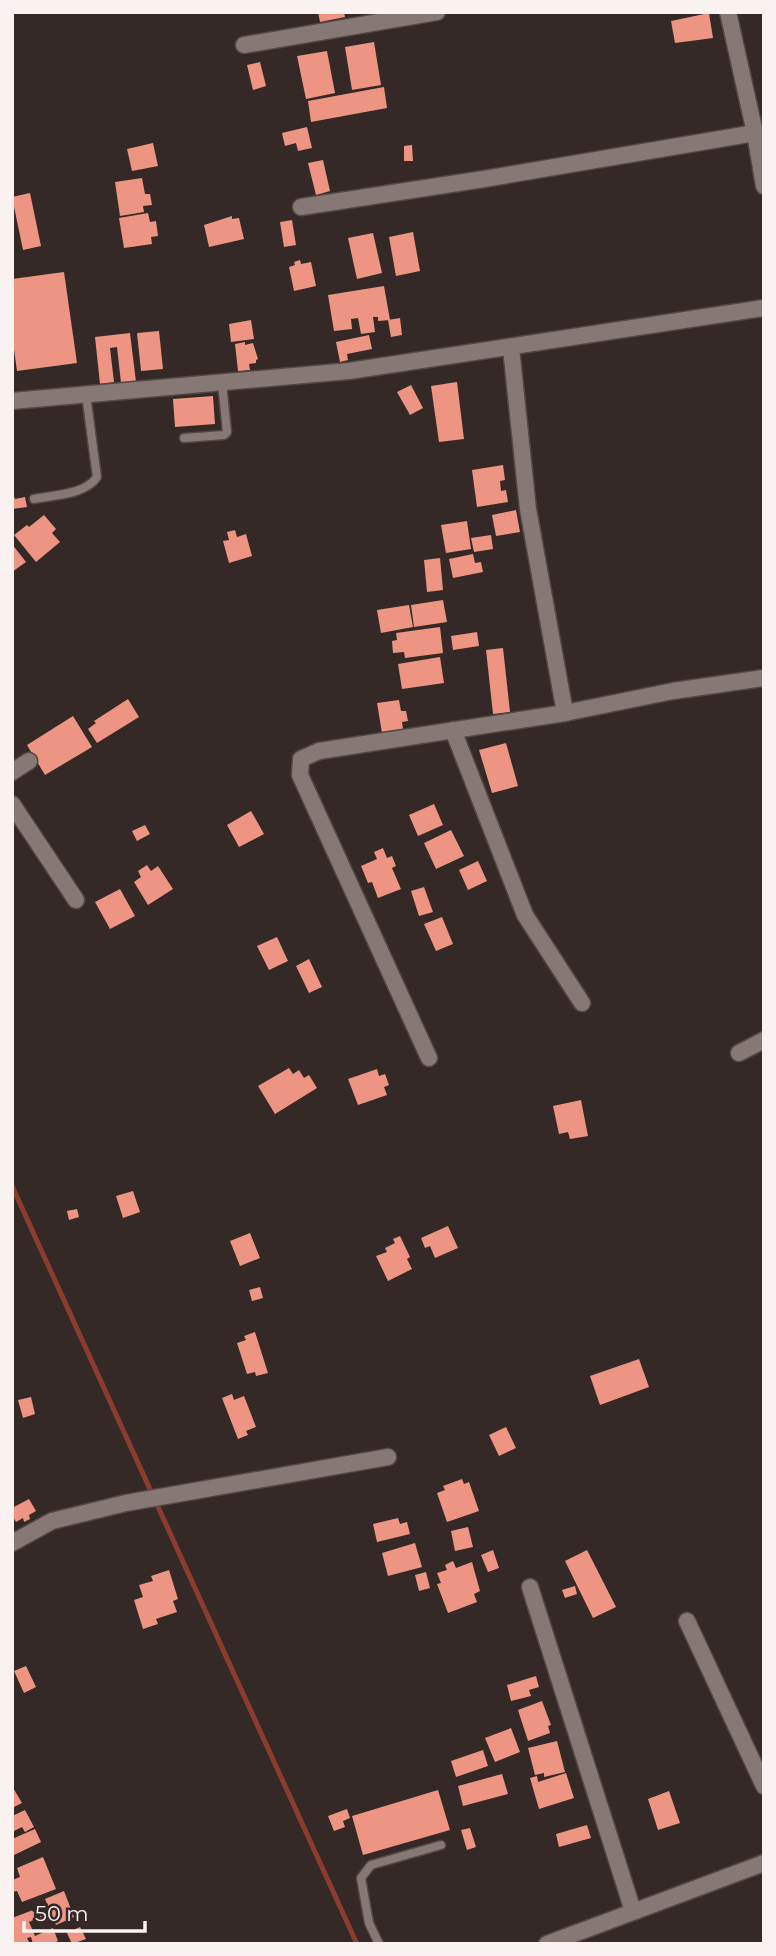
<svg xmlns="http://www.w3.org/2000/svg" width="776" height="1956" font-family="Montserrat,sans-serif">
	<rect width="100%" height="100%" fill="#342926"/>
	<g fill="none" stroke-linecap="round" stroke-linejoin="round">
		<polyline stroke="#8b3d2d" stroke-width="5" points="12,1186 357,1944"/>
	</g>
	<g fill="#ed9582">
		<polygon points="318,12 344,12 345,17 320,22"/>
		<polygon points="709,13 713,38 675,43 671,21"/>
		<polygon points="374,42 381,85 352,90 345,47"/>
		<polygon points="327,51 335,93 306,99 297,56"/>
		<polygon points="260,62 266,86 253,90 247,65"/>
		<polygon points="384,87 387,108 311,122 308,101"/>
		<polygon points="307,127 312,148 298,151 296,143 285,146 282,133"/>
		<polygon points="153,143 158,166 132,171 127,149"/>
		<polygon points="412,145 413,161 404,161 404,146"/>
		<polygon points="323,160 330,191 316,195 308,163"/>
		<polygon points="142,178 145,194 150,194 152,205 143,206 144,212 120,216 115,182"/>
		<polygon points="30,193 41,246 23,250 12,197"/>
		<polygon points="148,213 150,222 156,221 158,236 151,237 152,244 124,248 119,218"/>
		<polygon points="232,216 232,219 239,218 244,239 209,247 204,225"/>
		<polygon points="292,220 296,245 284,247 280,222"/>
		<polygon points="413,232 420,271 396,276 389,237"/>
		<polygon points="373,233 382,273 357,279 348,238"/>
		<polygon points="300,260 301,264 311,262 316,286 294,291 289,267 295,265 294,262"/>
		<polygon points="64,272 77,363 17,371 12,335 12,279"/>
		<polygon points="384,286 390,320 378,321 378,317 373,317 375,332 361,334 358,318 351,319 352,329 334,331 328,295"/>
		<polygon points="400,318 402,335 391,337 388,320"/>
		<polygon points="251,320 254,339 231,342 229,324"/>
		<polygon points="159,331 163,369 141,371 137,333"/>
		<polygon points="130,333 136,382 121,383 117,347 110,348 114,382 100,384 95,337"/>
		<polygon points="369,335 372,349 347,354 348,360 340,362 336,342"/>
		<polygon points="245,342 245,345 253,343 258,359 256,360 256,363 249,364 250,370 238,371 235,344"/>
		<polygon points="457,382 464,439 439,442 431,386"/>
		<polygon points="411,385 423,408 410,415 397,392"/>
		<polygon points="213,396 215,424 175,427 173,399"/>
		<polygon points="503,465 505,480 500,481 501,491 506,490 508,502 477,507 472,470"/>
		<polygon points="12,492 15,499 25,497 27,507 12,509"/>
		<polygon points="516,510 520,532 496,536 492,515"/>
		<polygon points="44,515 56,529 52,533 60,542 36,562 14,535 27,525 29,527"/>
		<polygon points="467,521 471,549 446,553 441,525"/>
		<polygon points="235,530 237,537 246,534 252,556 229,563 223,541 229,540 227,532"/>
		<polygon points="491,535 493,549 474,552 471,538"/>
		<polygon points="12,544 26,562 12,572"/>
		<polygon points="473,554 475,563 481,562 483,572 453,578 449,559"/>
		<polygon points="440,558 443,590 427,592 424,560"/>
		<polygon points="443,600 447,622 414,627 411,605"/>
		<polygon points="409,605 413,627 381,633 377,610"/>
		<polygon points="440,627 443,653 405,658 404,652 393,653 392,641 397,640 396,633"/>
		<polygon points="477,632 479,646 453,650 451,636"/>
		<polygon points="503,648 510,712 493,714 486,650"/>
		<polygon points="440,657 444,683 402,689 398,664"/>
		<polygon points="128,699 139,717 97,743 88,729 96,723 94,721"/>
		<polygon points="399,700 401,711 406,711 408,721 402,722 403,729 382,733 377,703"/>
		<polygon points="73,716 92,747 45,775 27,745"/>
		<polygon points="506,743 518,786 492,793 479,750"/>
		<polygon points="434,804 443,825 418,836 409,815"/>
		<polygon points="251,811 264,834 239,847 227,825"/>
		<polygon points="145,825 150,834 137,841 132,831"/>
		<polygon points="451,830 464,856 436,869 424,843"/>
		<polygon points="383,848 387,858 392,856 396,866 392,868 401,889 378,898 372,882 368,883 361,866 377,859 374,852"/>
		<polygon points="478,861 487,881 468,890 459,870"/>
		<polygon points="147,865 151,871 158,866 173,889 148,905 134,882 141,877 138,871"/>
		<polygon points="424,887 433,912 419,916 411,891"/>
		<polygon points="120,889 135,916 110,929 95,902"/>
		<polygon points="442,917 453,944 436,951 424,924"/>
		<polygon points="277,937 288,961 269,970 257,946"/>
		<polygon points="309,959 322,987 309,993 296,966"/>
		<polygon points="289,1068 293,1074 299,1070 304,1078 309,1075 317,1088 275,1114 258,1086"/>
		<polygon points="377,1069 379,1076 385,1074 389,1085 384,1087 387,1095 358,1105 348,1079"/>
		<polygon points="581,1100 588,1136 570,1139 568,1132 559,1134 553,1106"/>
		<polygon points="133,1191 140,1212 123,1218 116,1196"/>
		<polygon points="77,1209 79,1217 69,1220 67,1211"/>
		<polygon points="448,1226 458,1248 435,1258 430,1246 425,1248 421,1238"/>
		<polygon points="250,1233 260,1258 240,1266 230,1241"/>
		<polygon points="400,1236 410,1257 407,1259 412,1269 388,1281 376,1256 387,1252 385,1248 395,1243 393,1239"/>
		<polygon points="260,1287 263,1298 252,1301 249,1290"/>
		<polygon points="255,1332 268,1373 256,1376 255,1372 247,1374 237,1343 246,1340 244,1336"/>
		<polygon points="639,1359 649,1387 600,1405 590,1376"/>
		<polygon points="232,1394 234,1400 244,1396 256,1427 246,1431 248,1435 238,1439 222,1398"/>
		<polygon points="31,1397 35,1414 23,1418 18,1400"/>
		<polygon points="506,1427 516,1448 499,1456 489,1435"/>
		<polygon points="462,1479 464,1484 469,1482 479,1511 447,1522 437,1493 445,1490 443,1486"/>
		<polygon points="29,1499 36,1511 29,1515 30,1519 24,1522 23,1518 16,1522 12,1515 12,1508"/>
		<polygon points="398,1518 400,1524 407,1522 410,1534 377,1542 373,1524"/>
		<polygon points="468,1527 473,1547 455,1551 451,1531"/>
		<polygon points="415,1543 422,1567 388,1576 382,1553"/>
		<polygon points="493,1550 499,1568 488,1572 481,1555"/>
		<polygon points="587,1550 616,1607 593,1618 565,1561"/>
		<polygon points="453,1561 456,1568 472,1562 480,1591 474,1594 477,1602 448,1613 437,1584 441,1583 437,1573 447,1570 445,1565"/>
		<polygon points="169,1570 178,1599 173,1601 177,1612 156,1619 158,1624 143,1629 134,1600 143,1597 139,1585 153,1581 151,1576"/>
		<polygon points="426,1572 430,1588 419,1591 415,1575"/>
		<polygon points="575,1586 577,1594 565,1598 562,1590"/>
		<polygon points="26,1666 36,1687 24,1693 14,1671"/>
		<polygon points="536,1676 539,1687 529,1690 531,1696 511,1701 507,1685"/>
		<polygon points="542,1701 551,1725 548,1726 550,1733 528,1741 518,1710"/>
		<polygon points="511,1728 520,1752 495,1762 485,1738"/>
		<polygon points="557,1741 565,1772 544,1777 544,1773 535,1775 528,1748"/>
		<polygon points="483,1750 488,1766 456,1777 451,1761"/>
		<polygon points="566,1773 574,1798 539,1809 530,1778 537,1776 538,1782"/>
		<polygon points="502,1774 508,1794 463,1806 458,1786"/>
		<polygon points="12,1786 22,1803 12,1808"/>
		<polygon points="438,1790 450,1830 363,1855 352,1816"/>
		<polygon points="669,1791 680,1823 658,1830 648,1799"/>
		<polygon points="347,1809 350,1818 343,1821 345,1827 334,1831 328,1816"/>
		<polygon points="25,1810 34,1827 25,1832 22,1827 12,1832 12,1816"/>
		<polygon points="587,1825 591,1838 559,1847 556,1834"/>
		<polygon points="470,1828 476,1847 467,1850 461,1830"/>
		<polygon points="35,1829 41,1842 12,1856 12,1839"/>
		<polygon points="43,1857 56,1889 22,1902 17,1891 12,1892 12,1880 20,1877 17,1868"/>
		<polygon points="64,1891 74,1917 56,1925 45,1899"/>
		<polygon points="41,1907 45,1915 29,1922 35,1936 53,1928 58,1941 51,1944 33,1944 31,1937 27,1938 30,1944 12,1944 12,1918"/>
		<polygon points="80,1927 86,1939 72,1944 67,1933"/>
	</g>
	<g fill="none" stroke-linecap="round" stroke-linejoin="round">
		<g stroke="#514745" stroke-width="11">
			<g id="service">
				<polyline points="184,438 224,435 227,432 222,383"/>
				<path d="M34,499C53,495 85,495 97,477L86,395"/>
				<polyline points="379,1944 369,1923 361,1878 371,1865 441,1845"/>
			</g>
		</g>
		<g stroke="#514745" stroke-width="19">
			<g id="minor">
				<polyline points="728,12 755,133 764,186"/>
				<polyline points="244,45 437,12"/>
				<polyline points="301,207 484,179 755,133"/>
				<polyline points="511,348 528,509 565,713"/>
				<polyline points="12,401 349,371 764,308"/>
				<polyline points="453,730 525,915 582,1003"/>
				<polyline points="12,772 29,761"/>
				<polyline points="12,804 76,900"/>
				<polyline points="739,1053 764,1040"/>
				<polyline points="429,1058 300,775 301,759 319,751 565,713 673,691 764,678"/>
				<polyline points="12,1543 52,1521 126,1503 388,1457"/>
				<polyline points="530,1587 633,1911"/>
				<polyline points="687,1621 764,1786"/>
				<polyline points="547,1944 764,1863"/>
			</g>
		</g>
		<use href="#service" stroke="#867875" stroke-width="8"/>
		<use href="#minor" stroke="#867875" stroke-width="16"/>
	</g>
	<rect width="776" height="1956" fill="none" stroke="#faf2f0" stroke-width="28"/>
	<path d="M24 1921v10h121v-10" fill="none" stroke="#faf2f0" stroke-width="3.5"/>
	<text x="35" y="1921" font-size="21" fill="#faf2f0" stroke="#342926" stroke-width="5" paint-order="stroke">50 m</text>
</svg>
